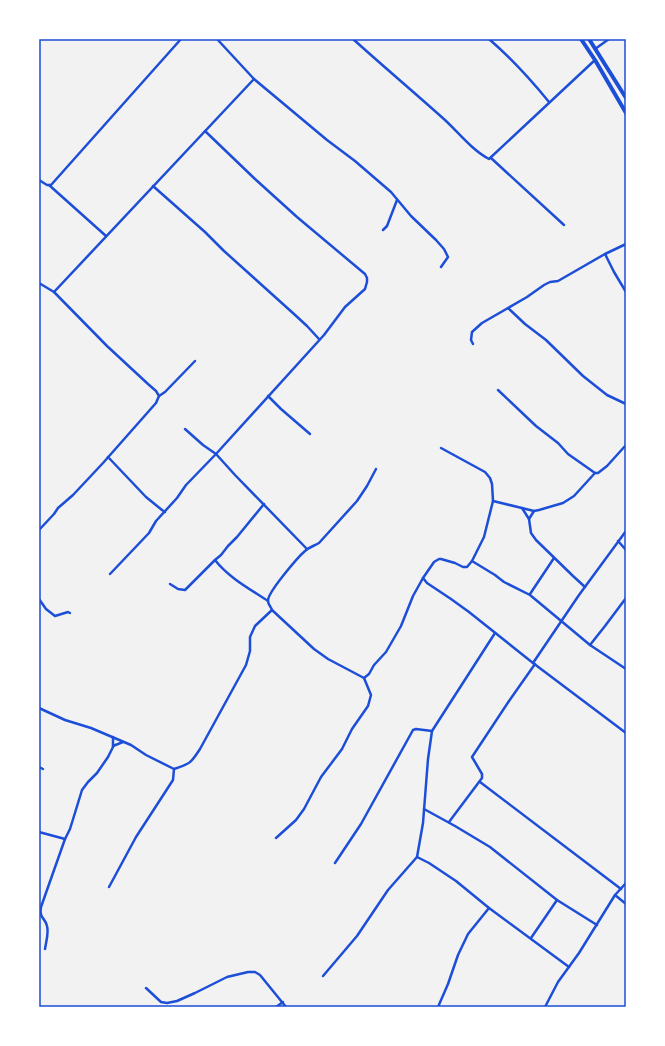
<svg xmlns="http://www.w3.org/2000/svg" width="665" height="1046" font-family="'Roboto Serif',serif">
	<rect width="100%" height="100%" fill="#f2f2f2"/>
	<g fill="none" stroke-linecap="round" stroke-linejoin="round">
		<g stroke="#1d4ed8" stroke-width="2.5">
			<path d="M353,39C384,67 415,93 445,120C459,133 472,150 489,159L595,60"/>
			<path d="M489,39C511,58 531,80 549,102"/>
			<polyline points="595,49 609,39"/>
			<polyline points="254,79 327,140 355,161 391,192 411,216 436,240 444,249 448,257 441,267"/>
			<polyline points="491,158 564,225"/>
			<polyline points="39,180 47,185 51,185 181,39"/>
			<polyline points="49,185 106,236"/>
			<polyline points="153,186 205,232 224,251 294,314 307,326 319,339"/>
			<polyline points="383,230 387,226 397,200"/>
			<polyline points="605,254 614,272 626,292"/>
			<polyline points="39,283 54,292 107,346 148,384 156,391 159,396 156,403 103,463 73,495 58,508 54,514 39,530"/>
			<polyline points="54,292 254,79 217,39"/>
			<polyline points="508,308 525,324 546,340 583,376 607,395 626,404"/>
			<polyline points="473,344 471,340 472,332 482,323 527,297 544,285 550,282 558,281 605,254 626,244"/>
			<polyline points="498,390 536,426 558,443 568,454 595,473 598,473 607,466 626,445"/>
			<polyline points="159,396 165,392 195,361"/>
			<polyline points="268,396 281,409 310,434"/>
			<polyline points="185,429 203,445 216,454 235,475 307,549"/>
			<polyline points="108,457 146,497 162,510 165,512"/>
			<polyline points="493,501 534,511 539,510 563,503 574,496 595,473"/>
			<path d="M264,504L237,537L228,546L221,555L215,560C229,578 250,589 268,601"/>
			<polyline points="522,508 529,519 531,533 536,540 573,576 585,587"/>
			<polyline points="529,519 534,511"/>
			<polyline points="618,541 626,550"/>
			<polyline points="472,561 495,575 504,582 530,595 590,645 605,626 626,598"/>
			<polyline points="110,574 149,533 156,521 177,498 186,485 216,454 324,335 345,307 365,289 367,282 367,278 365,274 297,217 255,179 205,131"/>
			<polyline points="423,578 427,583 451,599 469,612 533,663 626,733"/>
			<polyline points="170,584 178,589 185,590 215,560"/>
			<polyline points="530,594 554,558"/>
			<polyline points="39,599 46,609 55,616 68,612 70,613"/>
			<polyline points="495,633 432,731 428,759 423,823 417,857 429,863 456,881 489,908 569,967"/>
			<polyline points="590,645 626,669"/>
			<polyline points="533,663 579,595 626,531"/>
			<polyline points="364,678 369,674 374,665 386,652 401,626 413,596 423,578 434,562 439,559 441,559 455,563 463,567 467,567 472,561 484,537 493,501 492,484 490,478 485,472 441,448"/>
			<path d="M39,708L65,720L91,728L131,745L146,755L174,769C190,764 191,763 200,749L246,665L250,651V637L255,626L272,610"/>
			<polyline points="113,746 123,742"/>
			<polyline points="39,767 43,769"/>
			<polyline points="480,782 621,889"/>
			<polyline points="424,809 455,826 490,847 557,900 597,925"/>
			<polyline points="449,822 482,778 482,774 472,757 509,701 535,664"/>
			<polyline points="39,832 65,839"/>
			<path d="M276,838L296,820L304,809L321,777L342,749L352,729L368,706L371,695L364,678L328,659L314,649L272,610C271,607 268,604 268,601C267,593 298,557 305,551C309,547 314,546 319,543L357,501L367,486L376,469"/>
			<polyline points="335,863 361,824 413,730 416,729 432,731"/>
			<polyline points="109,887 136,837 173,780 174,769"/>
			<polyline points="615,895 626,904"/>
			<polyline points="531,938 557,900"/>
			<path d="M45,949C46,942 49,933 47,926C45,917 39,919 41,907L65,839L70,829L82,790L88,782L97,773L108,757L113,747V737"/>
			<polyline points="323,976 357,936 388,890 417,857"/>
			<polyline points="146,988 161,1002 167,1003 177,1001 195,993 227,977 248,972 255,972 260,975 286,1007"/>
			<polyline points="276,1007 283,1002"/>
			<polyline points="438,1007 448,984 458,955 468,934 489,908"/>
			<polyline points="545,1007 558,982 579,953 615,895 626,883"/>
		</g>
		<g stroke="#1d4ed8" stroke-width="4">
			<polyline points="581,39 595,60 626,113"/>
			<polyline points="589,39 626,98"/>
		</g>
	</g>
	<rect width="665" height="1046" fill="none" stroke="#ffffff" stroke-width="80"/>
	<rect x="40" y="40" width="585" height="966" fill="none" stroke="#1d4ed8" stroke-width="1.5"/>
</svg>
